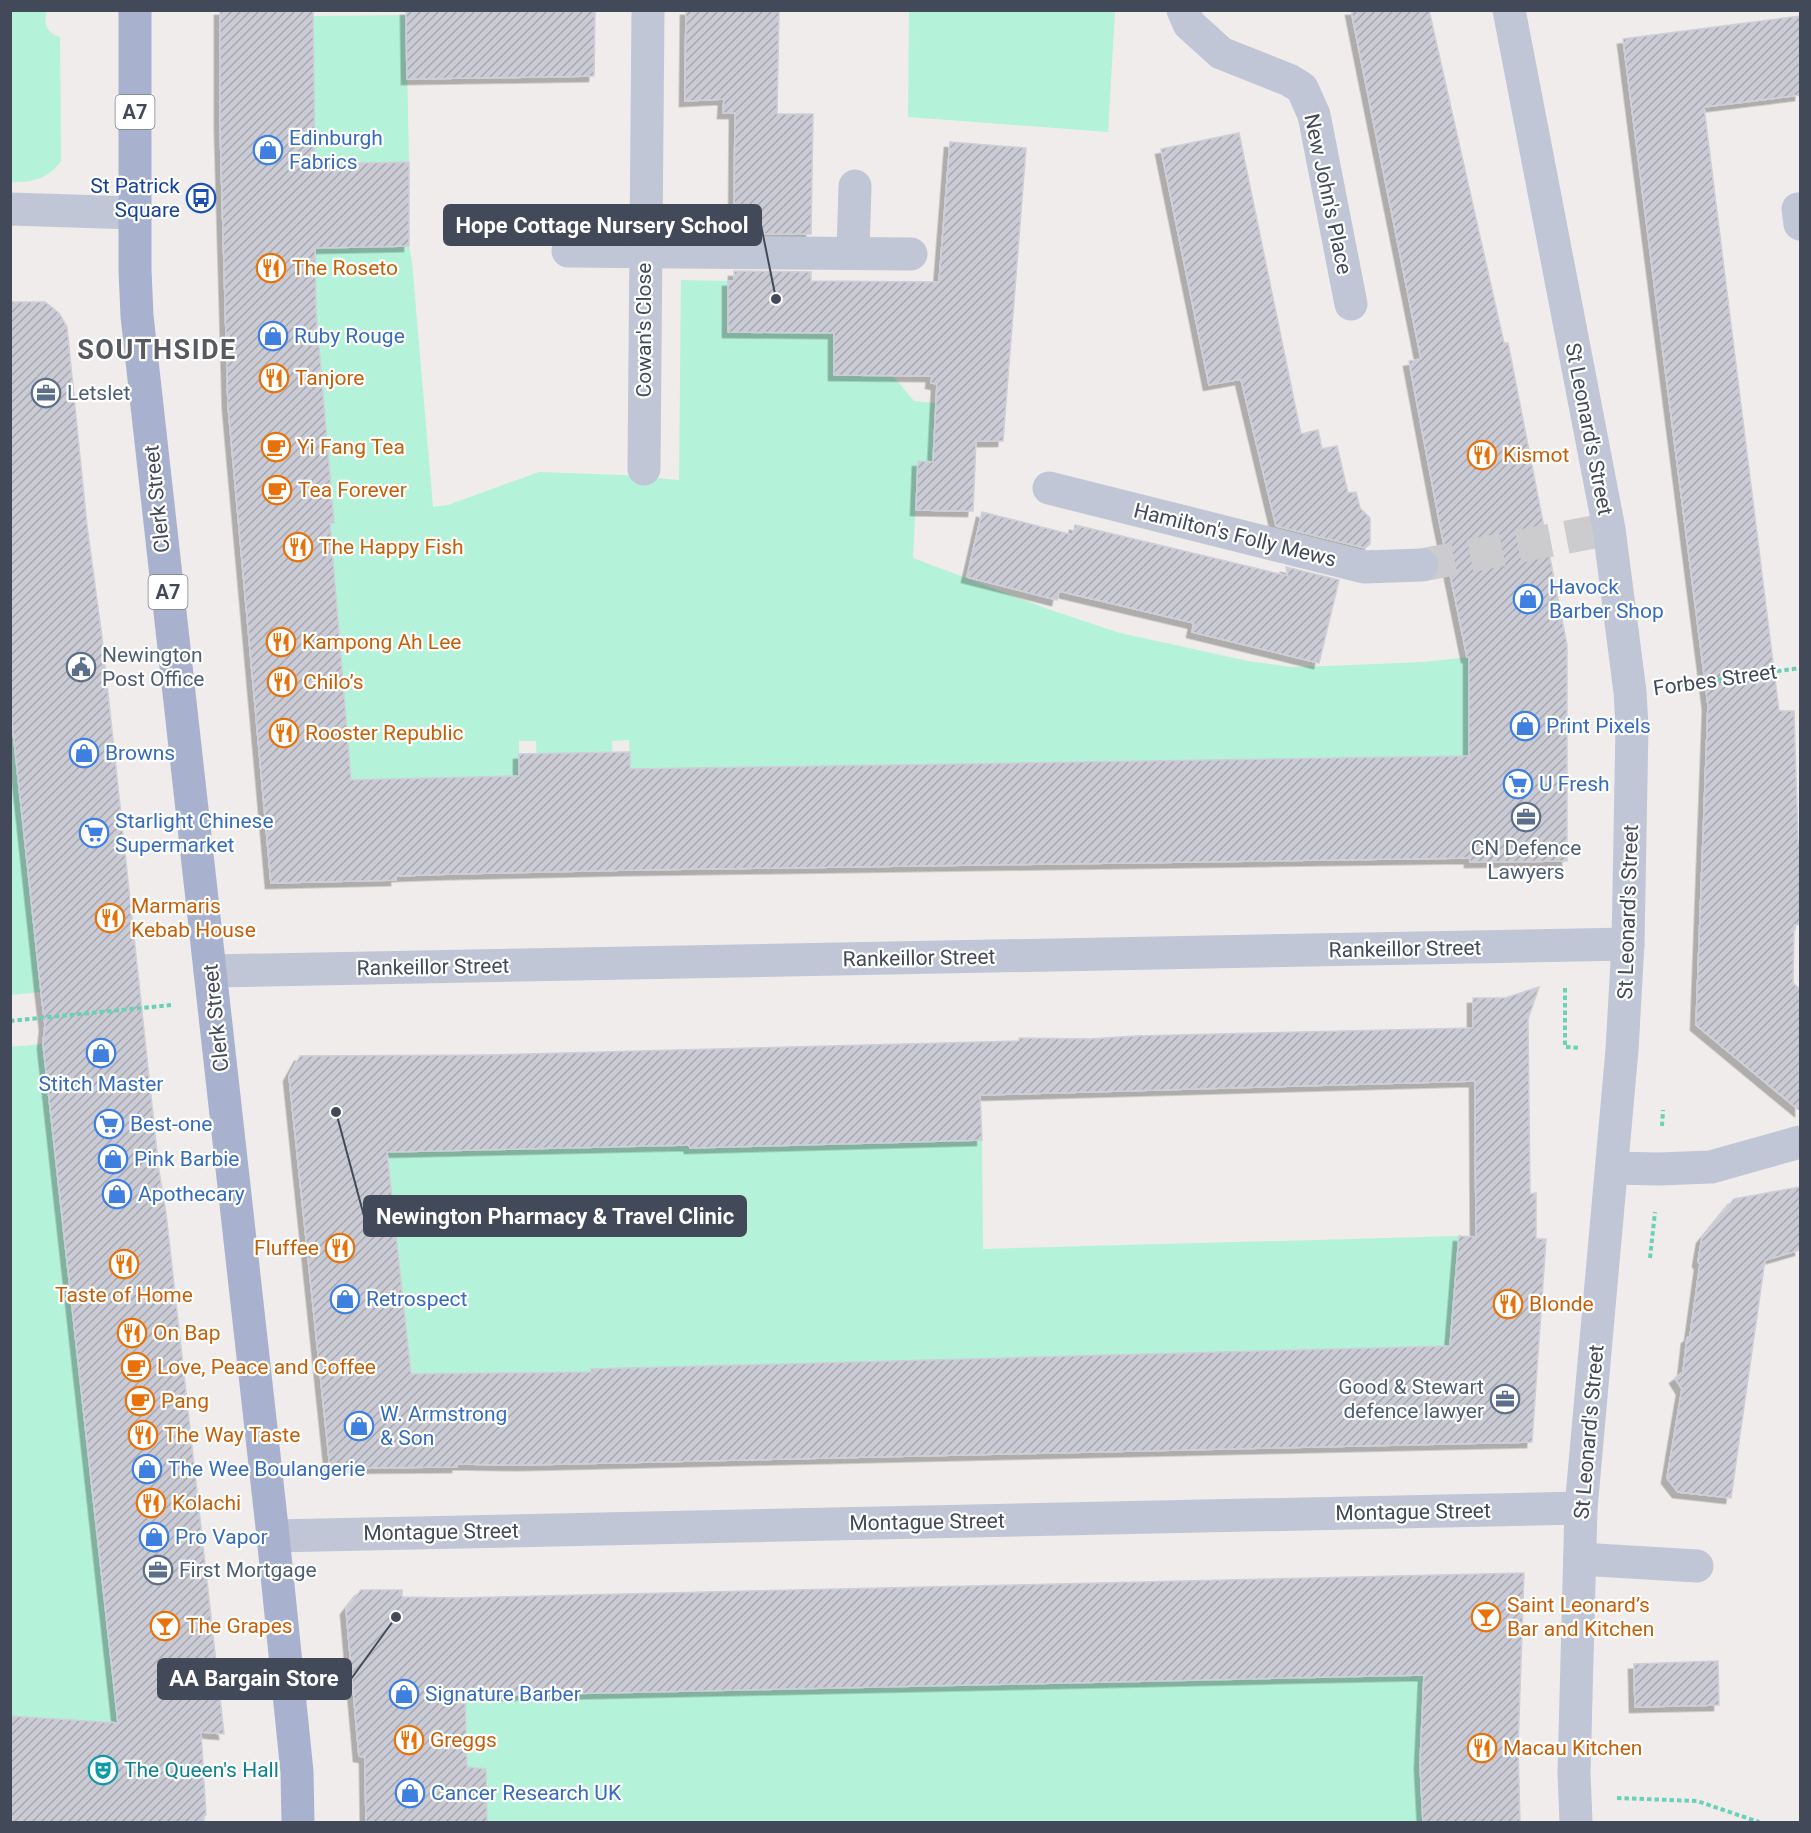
<svg xmlns="http://www.w3.org/2000/svg" width="1811" height="1833" font-family="Roboto,sans-serif">
	<defs>
		<pattern id="building-hatch" width="6" height="6" patternUnits="userSpaceOnUse" patternTransform="scale(1.5)"><rect width="6" height="6" fill="#cacbd4"/><path d="M-1 1l2-2M0 6l6-6M5 7l2-2" fill="none" stroke="#a6a7af"/></pattern>
		<filter id="shadow"><feDropShadow dx="-5.5" dy="5.5" stdDeviation="0" flood-color="#0004"/></filter>
	</defs>
	<rect width="100%" height="100%" fill="#efeceb"/>
	<g fill="#b4f2d9">
		<path d="M11,10L47,11C43,23 47,34 60,37L61,161C49,179 30,183 11,182Z"/>
		<polygon points="909,11 1115,11 1108,132 908,117"/>
		<polygon points="406,15 409,162 306,164 315,154 313,16"/>
		<polygon points="409,246 412,262 433,507 448,505 539,472 623,475 679,480 681,280 728,281 834,333 834,375 893,376 914,401 935,403 933,462 918,461 913,558 1045,608 1120,633 1248,661 1291,667 1327,666 1423,662 1469,657 1469,756 630,769 629,740 612,741 613,768 537,769 536,741 519,741 519,776 392,779 352,788 330,523 334,523 316,312 315,256 306,248"/>
		<polygon points="10,703 41,992 11,995 10,995"/>
		<polygon points="43,1044 118,1723 11,1716 10,1047"/>
		<polygon points="383,1139 419,1151 689,1145 690,1148 982,1140 983,1249 1459,1236 1450,1346 591,1369 591,1372 458,1373 458,1377 412,1378 388,1161 376,1157"/>
		<polygon points="1424,1660 1420,1764 1423,1822 487,1822 486,1769 467,1767 466,1717 450,1705 458,1696"/>
	</g>
	<g fill="url(#building-hatch)" stroke="#cecfd8" stroke-width="1.5" fill-rule="evenodd" filter="url(#shadow)">
		<polygon points="220,10 313,10 315,164 409,162 409,246 315,248 316,312 334,523 330,523 351,780 519,776 519,754 630,752 630,769 1469,756 1469,657 1467,657 1439,520 1409,361 1421,359 1351,10 1429,10 1504,343 1508,343 1567,645 1567,861 1470,862 1470,858 631,870 452,874 396,876 396,880 271,883 228,405 220,124"/>
		<polygon points="406,10 595,10 594,76 407,79"/>
		<polygon points="686,10 779,10 777,114 813,114 811,234 734,234 735,113 723,113 724,99 685,101"/>
		<polygon points="1800,16 1800,95 1704,107 1779,711 1794,711 1798,843 1800,842 1800,924 1794,925 1793,983 1800,989 1800,1111 1696,1025 1708,705 1623,39"/>
		<polygon points="1239,133 1301,434 1318,430 1322,449 1337,446 1348,493 1356,492 1360,508 1370,518 1370,544 1365,548 1276,526 1241,379 1209,385 1161,149"/>
		<polygon points="950,142 1026,148 1003,441 976,441 973,511 916,510 918,461 933,462 937,384 931,383 932,376 834,375 834,333 728,332 728,281 734,281 734,271 811,272 811,281 939,282"/>
		<polygon points="10,302 45,302 59,313 67,327 87,526 102,637 159,1171 166,1213 224,1734 201,1732 206,1815 204,1816 204,1822 10,1822 10,1716 118,1723 43,1044 45,1025 41,992 10,703"/>
		<polygon points="982,512 1073,535 1075,525 1288,576 1286,567 1339,580 1319,663 1192,632 1194,623 1059,591 1057,600 967,577"/>
		<path d="M1539,987L1528,1019L1530,1194L1536,1193V1239H1546L1532,1442L523,1465L457,1464V1467L330,1468L289,1076L300,1056L490,1055L1019,1041V1038L1090,1039L1136,1036L1473,1028V998H1505ZM1475,1081L1476,1237L1459,1236L1450,1346L591,1369V1372L411,1374L387,1152L689,1145L690,1148L982,1140L980,1095Z"/>
		<polygon points="1800,1187 1800,1250 1765,1260 1731,1498 1678,1492 1667,1478 1682,1389 1675,1378 1683,1372 1687,1338 1690,1336 1700,1264 1698,1261 1702,1238 1734,1199"/>
		<polygon points="1524,1573 1518,1748 1520,1822 1423,1822 1420,1764 1424,1675 465,1696 467,1767 486,1769 487,1822 366,1822 365,1757 359,1756 346,1609 361,1590 402,1590 402,1597 455,1598"/>
		<polygon points="1718,1661 1719,1705 1635,1707 1634,1664"/>
	</g>
	<g fill="none" stroke-linecap="round" stroke-linejoin="round">
		<polyline stroke="#ccccce" stroke-width="33" stroke-dasharray="33 16" stroke-linecap="butt" points="1422,565 1609,529"/>
		<g stroke="#69d2b6" stroke-width="4" stroke-dasharray="4.5 3" stroke-linecap="butt">
			<polyline points="1673,686 1800,668"/>
			<polyline points="1565,988 1565,1047 1580,1048"/>
			<polyline points="10,1021 171,1005"/>
			<polyline points="1662,1126 1663,1110"/>
			<polyline points="1650,1258 1655,1212"/>
			<polyline points="1617,1798 1697,1801 1759,1822"/>
		</g>
		<g stroke="#c0c6d5" stroke-width="33">
			<polyline points="1183,10 1189,24 1221,53 1289,80 1302,88 1314,115 1351,304"/>
			<polyline points="1509,10 1609,529 1630,692 1632,726 1628,944 1622,1050 1581,1508 1574,1773 1576,1822"/>
			<polyline points="10,209 135,213"/>
			<polyline points="1800,209 1798,209 1800,224"/>
			<polyline points="568,251 911,254"/>
			<polyline points="853,252 855,186"/>
			<polyline points="644,469 648,10"/>
			<polyline points="1049,488 1364,567 1422,565"/>
			<polyline points="210,971 1628,944"/>
			<polyline points="1612,1168 1659,1169 1711,1167 1800,1142"/>
			<polyline points="273,1536 1581,1508"/>
			<polyline points="1580,1559 1697,1566"/>
		</g>
		<polyline stroke="#a8b2ce" stroke-width="33" points="135,10 135,270 137,316 273,1536 297,1772 298,1822"/>
	</g>
	<defs>
		<g id="shop-ring" transform="scale(1.5)"><circle r="9.5" fill="#fff" stroke="#3f7fe0" stroke-width="1.5"/><path d="M-5-2.5h2.3a2.7 3.5 0 0 1 5.4 0H5L5.5 6h-11ZM-1.5-2.5h3a1.5 2.3 0 0 0-3 0Z" fill="#3f7fe0"/></g>
		<g id="bus-ring" transform="scale(1.5)"><circle r="9.5" fill="#fff" stroke="#1a4fb4" stroke-width="1.5"/><path d="M-5-6H5V4H4V6H2V4H-2V6H-4V4H-5ZM-3.5-4V0h7V-4ZM-3.5 1.2v1.5H-2V1.2ZM2 1.2v1.5H3.5V1.2Z" fill="#1a4fb4"/></g>
		<g id="restaurant-ring" transform="scale(1.5)"><circle r="9.5" fill="#fff" stroke="#e8710a" stroke-width="1.5"/><path d="M-5-6h1v4h1v-4h1v4h1v-4h1v5L-1.5 .5V6h-2V.5L-5-1ZM5-6V6H3V1.5H1.5Q1.5-4 5-6Z" fill="#e8710a"/></g>
		<g id="office-ring" transform="scale(1.5)"><circle r="9.5" fill="#fff" stroke="#5c6f8a" stroke-width="1.5"/><path d="M-6-3h4V-5.5h4V-3h4V5H-6ZM-1-4.5V-3h2v-1.5ZM-6 0V1H6V0Z" fill="#5c6f8a"/></g>
		<g id="cafe-ring" transform="scale(1.5)"><circle r="9.5" fill="#fff" stroke="#e8710a" stroke-width="1.5"/><path d="M-5.5-4.5H6V0H3Q3 3.5 0 3.5H-2.5Q-5.5 3.5-5.5 0ZM3-3.2v2h1.7v-2ZM-6 4.5H4V6H-6Z" fill="#e8710a"/></g>
		<g id="civic-ring" transform="scale(1.5)"><circle r="9.5" fill="#fff" stroke="#5c6f8a" stroke-width="1.5"/><path d="M-.6-6.5H3V-4.5H.6V-3L4-1V1h2V6H-6V1h2V-1L-.6-3ZM-1.2 2.5V6h2.4V2.5Z" fill="#5c6f8a"/></g>
		<g id="supermarket-ring" transform="scale(1.5)"><circle r="9.5" fill="#fff" stroke="#3f7fe0" stroke-width="1.5"/><path d="M-6-5.5h2.5l.6 2H6L4.5 2H-2.5L-4.4-4H-6ZM-1.5 3.2a1.3 1.3 0 1 0 .1 0ZM3 3.2a1.3 1.3 0 1 0 .1 0Z" fill="#3f7fe0"/></g>
		<g id="bar-ring" transform="scale(1.5)"><circle r="9.5" fill="#fff" stroke="#e8710a" stroke-width="1.5"/><path d="M-6-5H6L.8 .8V4.5H3.5V6h-7V4.5H-.8V.8Z" fill="#e8710a"/></g>
		<g id="theatre-ring" transform="scale(1.5)"><circle r="9.5" fill="#fff" stroke="#0f9aa8" stroke-width="1.5"/><path d="M-5-5.5Q0-4 5-5.5V0Q5 5 0 6Q-5 5-5 0ZM-3.3-2.5H-1v1.5H-3.3ZM1-2.5H3.3v1.5H1ZM-2.8 1Q0 5.5 2.8 1Z" fill="#0f9aa8"/></g>
	</defs>
	<g fill-rule="evenodd">
		<use href="#shop-ring" x="268" y="150"/>
		<use href="#bus-ring" x="201" y="198"/>
		<use href="#restaurant-ring" x="271" y="268"/>
		<use href="#shop-ring" x="273" y="336"/>
		<use href="#restaurant-ring" x="274" y="378"/>
		<use href="#office-ring" x="46" y="393"/>
		<use href="#cafe-ring" x="276" y="447"/>
		<use href="#restaurant-ring" x="1482" y="455"/>
		<use href="#cafe-ring" x="277" y="490"/>
		<use href="#restaurant-ring" x="298" y="547"/>
		<use href="#shop-ring" x="1528" y="599"/>
		<use href="#restaurant-ring" x="281" y="642"/>
		<use href="#civic-ring" x="81" y="667"/>
		<use href="#restaurant-ring" x="282" y="682"/>
		<use href="#shop-ring" x="1525" y="726"/>
		<use href="#restaurant-ring" x="284" y="733"/>
		<use href="#shop-ring" x="84" y="753"/>
		<use href="#supermarket-ring" x="1518" y="784"/>
		<use href="#office-ring" x="1526" y="817"/>
		<use href="#supermarket-ring" x="94" y="833"/>
		<use href="#restaurant-ring" x="110" y="918"/>
		<use href="#shop-ring" x="101" y="1053"/>
		<use href="#supermarket-ring" x="109" y="1124"/>
		<use href="#shop-ring" x="113" y="1159"/>
		<use href="#shop-ring" x="117" y="1194"/>
		<use href="#restaurant-ring" x="340" y="1248"/>
		<use href="#restaurant-ring" x="124" y="1264"/>
		<use href="#shop-ring" x="345" y="1299"/>
		<use href="#restaurant-ring" x="1508" y="1304"/>
		<use href="#restaurant-ring" x="132" y="1333"/>
		<use href="#cafe-ring" x="136" y="1367"/>
		<use href="#office-ring" x="1505" y="1399"/>
		<use href="#cafe-ring" x="140" y="1401"/>
		<use href="#shop-ring" x="359" y="1426"/>
		<use href="#restaurant-ring" x="143" y="1435"/>
		<use href="#shop-ring" x="147" y="1469"/>
		<use href="#restaurant-ring" x="151" y="1503"/>
		<use href="#shop-ring" x="154" y="1537"/>
		<use href="#office-ring" x="158" y="1570"/>
		<use href="#bar-ring" x="1486" y="1617"/>
		<use href="#bar-ring" x="165" y="1626"/>
		<use href="#shop-ring" x="404" y="1694"/>
		<use href="#restaurant-ring" x="409" y="1740"/>
		<use href="#restaurant-ring" x="1482" y="1748"/>
		<use href="#theatre-ring" x="103" y="1770"/>
		<use href="#shop-ring" x="410" y="1793"/>
	</g>
	<g text-anchor="middle" stroke-width="4.5" stroke-linejoin="round" paint-order="stroke">
		<g fill="#fff" stroke="#7b808c" stroke-width="1.5">
			<rect x="115.5" y="95" width="39" height="34" rx="4.5"/>
			<rect x="148.5" y="575" width="39" height="34" rx="4.5"/>
		</g>
		<g font-size="20" font-weight="bold" fill="#424a5a">
			<text x="135" y="119">A7</text>
			<text x="168" y="599">A7</text>
		</g>
		<g font-size="21" fill="#366cbe" stroke="#fff" text-anchor="start">
			<text x="289" y="145">Edinburgh<tspan x="289" dy="24">Fabrics</tspan></text>
			<text x="294" y="343">Ruby Rouge</text>
			<text x="1549" y="594">Havock<tspan x="1549" dy="24">Barber Shop</tspan></text>
			<text x="1546" y="733">Print Pixels</text>
			<text x="105" y="760">Browns</text>
			<text x="1539" y="791">U Fresh</text>
			<text x="115" y="828">Starlight Chinese<tspan x="115" dy="24">Supermarket</tspan></text>
			<text x="101" y="1091" text-anchor="middle">Stitch Master</text>
			<text x="130" y="1131">Best-one</text>
			<text x="134" y="1166">Pink Barbie</text>
			<text x="138" y="1201">Apothecary</text>
			<text x="366" y="1306">Retrospect</text>
			<text x="380" y="1421">W. Armstrong<tspan x="380" dy="24">&amp; Son</tspan></text>
			<text x="168" y="1476">The Wee Boulangerie</text>
			<text x="175" y="1544">Pro Vapor</text>
			<text x="425" y="1701">Signature Barber</text>
			<text x="431" y="1800">Cancer Research UK</text>
		</g>
		<g font-size="21" fill="#164399" stroke="#fff" text-anchor="end">
			<text x="180" y="193">St Patrick<tspan x="180" dy="24">Square</tspan></text>
		</g>
		<g font-size="21" fill="#424a5a" stroke="#fff">
			<text transform="translate(1328 194) rotate(78)" y="7">New John's Place</text>
			<text transform="translate(644 330) rotate(-90)" y="7">Cowan's Close</text>
			<text transform="translate(1589 429) rotate(79)" y="7">St Leonard's Street</text>
			<text transform="translate(157 499) rotate(-96)" y="7">Clerk Street</text>
			<text transform="translate(1235 535) rotate(14)" y="7">Hamilton's Folly Mews</text>
			<text transform="translate(1715 680) rotate(-8)" y="7">Forbes Street</text>
			<text transform="translate(1628 912) rotate(-88)" y="7">St Leonard's Street</text>
			<text transform="translate(1405 949) rotate(-1)" y="7">Rankeillor Street</text>
			<text transform="translate(919 958) rotate(-1)" y="7">Rankeillor Street</text>
			<text transform="translate(433 967) rotate(-1)" y="7">Rankeillor Street</text>
			<text transform="translate(216 1018) rotate(-96)" y="7">Clerk Street</text>
			<text transform="translate(1589 1432) rotate(-85)" y="7">St Leonard's Street</text>
			<text transform="translate(1413 1512) rotate(-1)" y="7">Montague Street</text>
			<text transform="translate(927 1522) rotate(-1)" y="7">Montague Street</text>
			<text transform="translate(441 1532) rotate(-1)" y="7">Montague Street</text>
		</g>
		<g font-size="21" fill="#c56008" stroke="#fff" text-anchor="start">
			<text x="292" y="275">The Roseto</text>
			<text x="295" y="385">Tanjore</text>
			<text x="297" y="454">Yi Fang Tea</text>
			<text x="1503" y="462">Kismot</text>
			<text x="298" y="497">Tea Forever</text>
			<text x="319" y="554">The Happy Fish</text>
			<text x="302" y="649">Kampong Ah Lee</text>
			<text x="303" y="689">Chilo’s</text>
			<text x="305" y="740">Rooster Republic</text>
			<text x="131" y="913">Marmaris<tspan x="131" dy="24">Kebab House</tspan></text>
			<text x="319" y="1255" text-anchor="end">Fluffee</text>
			<text x="124" y="1302" text-anchor="middle">Taste of Home</text>
			<text x="1529" y="1311">Blonde</text>
			<text x="153" y="1340">On Bap</text>
			<text x="157" y="1374">Love, Peace and Coffee</text>
			<text x="161" y="1408">Pang</text>
			<text x="164" y="1442">The Way Taste</text>
			<text x="172" y="1510">Kolachi</text>
			<text x="1507" y="1612">Saint Leonard’s<tspan x="1507" dy="24">Bar and Kitchen</tspan></text>
			<text x="186" y="1633">The Grapes</text>
			<text x="430" y="1747">Greggs</text>
			<text x="1503" y="1755">Macau Kitchen</text>
		</g>
		<g font-size="21" fill="#4e5e75" stroke="#fff" text-anchor="start">
			<text x="67" y="400">Letslet</text>
			<text x="102" y="662">Newington<tspan x="102" dy="24">Post Office</tspan></text>
			<text x="1526" y="855" text-anchor="middle">CN Defence<tspan x="1526" dy="24">Lawyers</tspan></text>
			<text x="1484" y="1394" text-anchor="end">Good &amp; Stewart<tspan x="1484" dy="24">defence lawyer</tspan></text>
			<text x="179" y="1577">First Mortgage</text>
		</g>
		<g font-size="21" fill="#0d838f" stroke="#fff" text-anchor="start">
			<text x="124" y="1777">The Queen's Hall</text>
		</g>
		<g font-size="27" font-weight="bold" letter-spacing="1.5" fill="#575a61" stroke="#fff">
			<text x="157" y="359">SOUTHSIDE</text>
		</g>
	</g>
	<path fill="none" stroke="#424a5a" stroke-width="2" d="M776 299L761 225M336 1112L364 1216M396 1617L351 1679"/>
	<g fill="#424a5a" stroke="#fff" stroke-width="2">
		<circle cx="776" cy="299" r="6"/>
		<circle cx="336" cy="1112" r="6"/>
		<circle cx="396" cy="1617" r="6"/>
	</g>
	<g fill="#424a5a" stroke="#424a5a" stroke-width="2">
		<rect x="444" y="205" width="317" height="40" rx="6"/>
		<rect x="364" y="1196" width="382" height="40" rx="6"/>
		<rect x="158" y="1659" width="193" height="40" rx="6"/>
	</g>
	<g font-size="22" text-anchor="middle" font-weight="bold" fill="#fff">
		<text x="602" y="233">Hope Cottage Nursery School</text>
		<text x="555" y="1224">Newington Pharmacy &amp; Travel Clinic</text>
		<text x="254" y="1686">AA Bargain Store</text>
	</g>
	<rect width="1811" height="1833" fill="none" stroke="#424a5a" stroke-width="24"/>
</svg>
